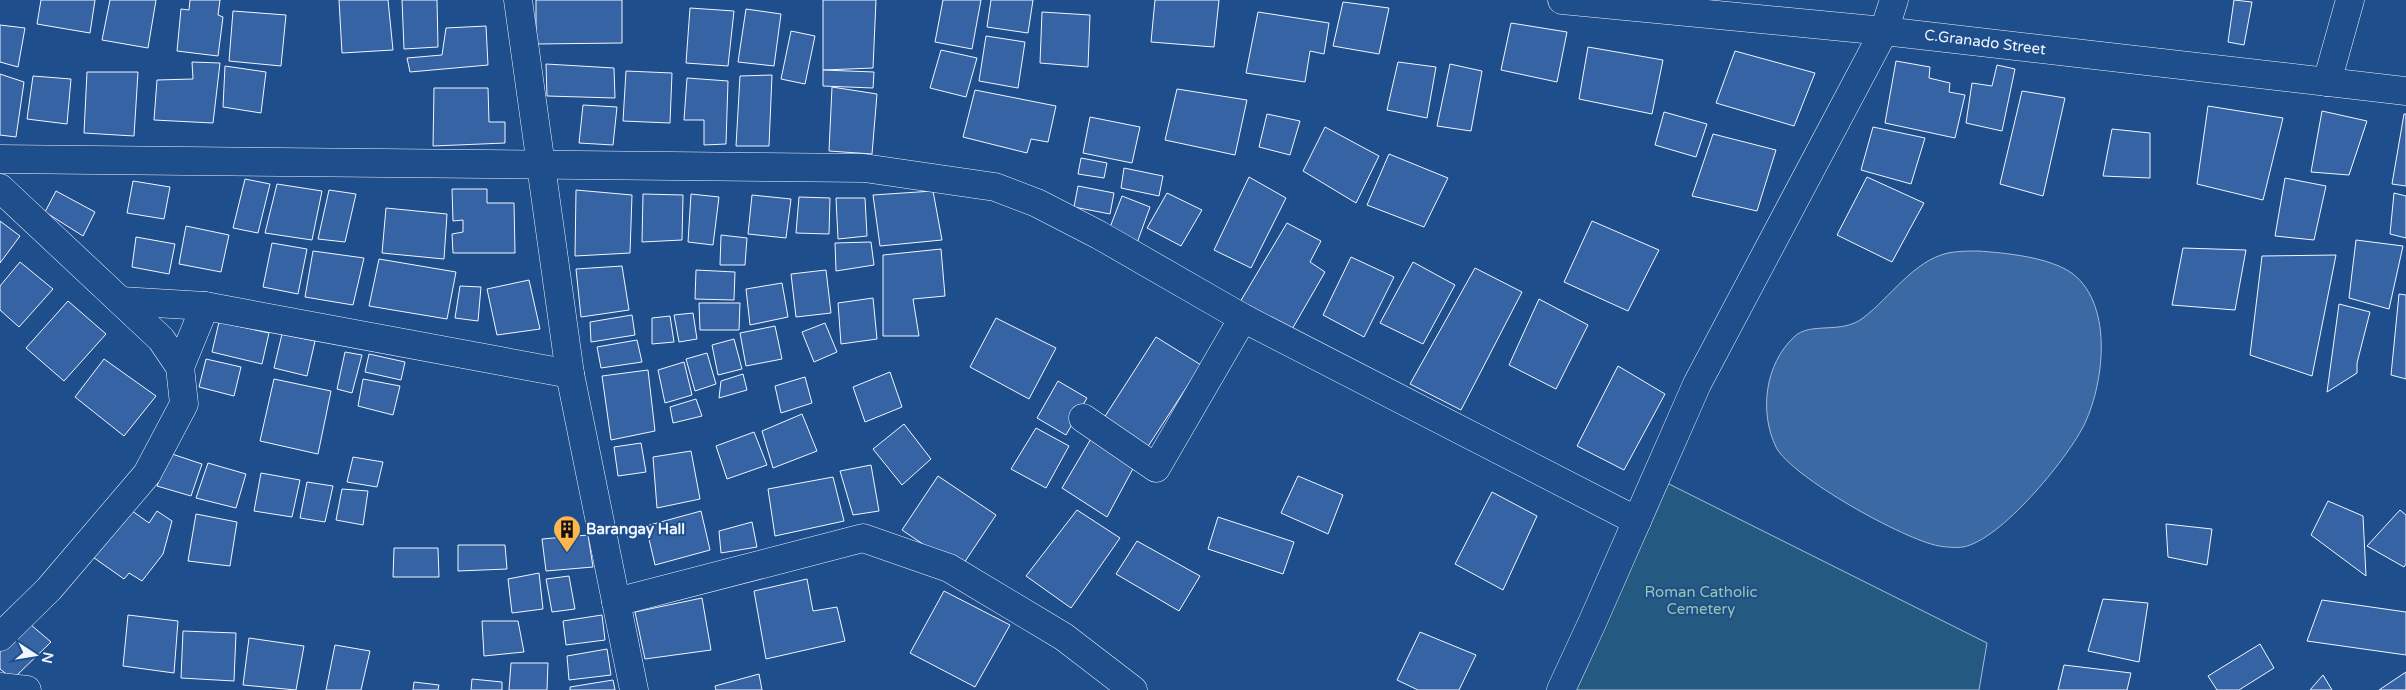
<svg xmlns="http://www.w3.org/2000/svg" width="2406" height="690" font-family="'Varela Round',sans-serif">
	<rect width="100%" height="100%" fill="#1f4e8c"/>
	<polygon fill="#245a82" stroke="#a8bbd7" points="1661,480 1987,643 1979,690 1560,690"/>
	<path fill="#3b69a3" stroke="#a8bbd7" d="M1978,251C2006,253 2050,257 2073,274C2114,306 2104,386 2083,427C2066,460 2001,540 1963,547C1956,548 1945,547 1939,546C1905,540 1791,477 1776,447C1759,412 1765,364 1794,337C1810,321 1841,335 1863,318C1891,297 1913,261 1948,253C1958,251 1969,251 1978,251Z"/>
	<g fill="#3563a3" stroke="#f2f6ff">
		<polygon points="41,0 95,0 90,33 37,24"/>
		<polygon points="110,0 156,0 148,48 102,40"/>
		<polygon points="190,0 220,0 218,15 223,17 218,56 177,51 181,9 189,10"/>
		<polygon points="339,0 388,0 393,50 342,53"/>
		<polygon points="402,0 437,0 438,47 404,49"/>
		<polygon points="536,0 622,0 622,43 536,44"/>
		<polygon points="823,0 876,0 873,68 823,70"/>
		<polygon points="943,0 981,0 972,49 935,42"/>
		<polygon points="991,0 1033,0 1028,33 987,27"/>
		<polygon points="1155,0 1219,0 1214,47 1151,42"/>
		<polygon points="2234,0 2252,2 2244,45 2228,42"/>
		<polygon points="1343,2 1389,8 1379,54 1333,46"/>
		<polygon points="690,8 734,11 728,66 686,63"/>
		<polygon points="746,9 781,14 774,66 738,62"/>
		<polygon points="233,11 286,15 281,66 229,61"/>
		<polygon points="1042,12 1090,15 1088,67 1040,63"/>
		<polygon points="1258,12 1329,23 1324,54 1310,51 1305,82 1246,73"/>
		<polygon points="1511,23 1567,32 1557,82 1501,70"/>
		<polygon points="0,25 25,28 18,67 0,62"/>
		<polygon points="486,26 488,65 410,72 407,58 442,55 446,28"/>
		<polygon points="791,31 815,36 805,84 781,79"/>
		<polygon points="986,36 1025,42 1018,88 979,81"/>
		<polygon points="1588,47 1663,60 1652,114 1579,99"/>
		<polygon points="941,50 977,58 966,97 930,88"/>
		<polygon points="1735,51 1815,73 1794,126 1716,103"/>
		<polygon points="1896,61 1930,67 1929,78 1950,83 1949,92 1965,95 1955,138 1885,123"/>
		<polygon points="192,62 220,63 213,123 154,120 157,80 193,79"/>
		<polygon points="1398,62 1436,67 1427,118 1387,110"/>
		<polygon points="546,64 614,68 615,98 547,96"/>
		<polygon points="1450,64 1482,71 1471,131 1437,126"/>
		<polygon points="1997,65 2015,69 2002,131 1966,123 1972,83 1992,86"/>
		<polygon points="225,66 266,72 261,113 223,107"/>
		<polygon points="823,70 874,72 873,88 823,86"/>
		<polygon points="626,71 672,73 670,123 623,121"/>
		<polygon points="87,72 138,72 134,136 84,133"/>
		<polygon points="0,74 24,82 16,137 0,135"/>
		<polygon points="772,75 769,146 736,146 740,76"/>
		<polygon points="33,76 71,79 67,124 27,119"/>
		<polygon points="687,78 728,81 726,144 704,145 704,120 684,120"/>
		<polygon points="832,87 877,94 872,154 829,151"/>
		<polygon points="434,88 488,88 489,122 505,122 505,143 433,146"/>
		<polygon points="1177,89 1247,100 1235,155 1165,140"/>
		<polygon points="975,90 1056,106 1048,142 1031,139 1027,153 963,137"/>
		<polygon points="2022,91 2065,98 2043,196 2000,184"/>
		<polygon points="583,105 617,107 613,145 579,143"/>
		<polygon points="2208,106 2283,118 2263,200 2197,184"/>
		<polygon points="2322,111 2367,121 2349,175 2311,172"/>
		<polygon points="1664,112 1707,124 1696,157 1655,145"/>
		<polygon points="1267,114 1300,121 1290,155 1259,147"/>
		<polygon points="2404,114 2406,114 2406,186 2392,184"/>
		<polygon points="1090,117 1140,127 1132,163 1083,153"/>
		<polygon points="1325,127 1379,156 1356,203 1303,171"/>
		<polygon points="1873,127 1925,138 1911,184 1861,170"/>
		<polygon points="2112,129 2150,133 2150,178 2103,176"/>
		<polygon points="1713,134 1776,150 1757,211 1692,196"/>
		<polygon points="1389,154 1448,178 1424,227 1367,205"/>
		<polygon points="1081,158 1107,163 1104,178 1078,174"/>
		<polygon points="1124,168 1163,176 1159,196 1121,188"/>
		<polygon points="1249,177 1286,198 1251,268 1214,250"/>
		<polygon points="1867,177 1924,203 1892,262 1837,235"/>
		<polygon points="2285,178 2326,186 2314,240 2275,236"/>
		<polygon points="245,179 270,184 258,233 233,228"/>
		<polygon points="133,181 170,187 164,219 127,213"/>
		<polygon points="277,184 322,191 312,240 265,233"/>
		<polygon points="1078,186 1114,193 1110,214 1074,207"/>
		<polygon points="452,189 487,189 487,203 514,203 515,253 453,253 452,234 463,232 463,220 453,221"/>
		<polygon points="329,190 356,194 345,242 318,239"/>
		<polygon points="576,190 632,195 630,253 575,256"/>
		<polygon points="56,191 95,212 83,236 45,212"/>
		<polygon points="933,191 942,240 880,246 873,195"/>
		<polygon points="1167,193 1202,210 1181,246 1147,228"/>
		<polygon points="2394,193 2406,196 2406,238 2390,234"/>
		<polygon points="643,194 683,195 682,240 642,242"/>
		<polygon points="691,194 719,197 713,245 688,242"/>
		<polygon points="752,195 791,199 786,238 748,234"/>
		<polygon points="1122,196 1150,207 1137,243 1109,230"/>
		<polygon points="799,197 830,198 829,234 796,233"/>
		<polygon points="836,198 865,198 867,236 838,239"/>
		<polygon points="386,208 447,214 444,259 382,253"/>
		<polygon points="0,221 20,236 0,263"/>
		<polygon points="1592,221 1659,250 1628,311 1564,282"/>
		<polygon points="1287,223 1321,241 1310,262 1325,272 1291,331 1240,302"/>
		<polygon points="186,226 229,235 221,272 179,264"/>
		<polygon points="721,235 747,238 745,265 720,265"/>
		<polygon points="136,237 175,244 169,274 132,267"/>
		<polygon points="2356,240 2403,246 2389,309 2349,298"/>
		<polygon points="871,242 874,265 836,271 835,243"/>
		<polygon points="272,243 307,249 298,294 263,287"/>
		<polygon points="2183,248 2246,250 2235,310 2172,305"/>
		<polygon points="941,249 945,296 913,299 919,336 883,336 883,255"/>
		<polygon points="313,251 364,258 353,305 305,297"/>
		<polygon points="2336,255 2312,376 2250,355 2262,256"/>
		<polygon points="1351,257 1394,277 1364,337 1323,315"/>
		<polygon points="379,259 456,272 447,319 369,306"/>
		<polygon points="20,262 53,289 19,327 0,310 0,286"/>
		<polygon points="1413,262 1455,285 1423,344 1380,323"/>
		<polygon points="622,266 629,310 581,317 576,269"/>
		<polygon points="1475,268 1522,292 1461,410 1410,384"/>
		<polygon points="696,270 735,272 734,300 695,299"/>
		<polygon points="826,270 831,313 796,317 791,274"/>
		<polygon points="529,280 540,329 497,335 487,289"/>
		<polygon points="782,283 788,317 750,325 746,289"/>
		<polygon points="460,286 481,287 478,321 455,318"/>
		<polygon points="2399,294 2406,295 2406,379 2391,375"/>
		<polygon points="873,298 877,339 841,344 838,303"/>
		<polygon points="1539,299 1588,325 1556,389 1509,365"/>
		<polygon points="68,301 106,334 64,381 26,348"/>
		<polygon points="699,303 740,303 739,330 700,330"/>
		<polygon points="2339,304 2370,312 2357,363 2357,373 2327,392"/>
		<polygon points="693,313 697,339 679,342 674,315"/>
		<polygon points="632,315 635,335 591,342 590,322"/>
		<polygon points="670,316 674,342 652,344 652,318"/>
		<polygon points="996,318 1056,348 1029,399 970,367"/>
		<polygon points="219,322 269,333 262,364 212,352"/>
		<polygon points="825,323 837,352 814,362 802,332"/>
		<polygon points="775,326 782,359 746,366 740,333"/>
		<polygon points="282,334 315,341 307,376 274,368"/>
		<polygon points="1156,337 1201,365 1145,451 1102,421"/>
		<polygon points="734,339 742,369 718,375 712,345"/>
		<polygon points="637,340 642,362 601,368 597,347"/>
		<polygon points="345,352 362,355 352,393 337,389"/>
		<polygon points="707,353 716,384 695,391 686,359"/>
		<polygon points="369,354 405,362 401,380 365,372"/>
		<polygon points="104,359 156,396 124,436 75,397"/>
		<polygon points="206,359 241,367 234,396 199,387"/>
		<polygon points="684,362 692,395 665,403 658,370"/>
		<polygon points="1618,366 1665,394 1624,470 1577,446"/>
		<polygon points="648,370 655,431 611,440 602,376"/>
		<polygon points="890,372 902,407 865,422 853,387"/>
		<polygon points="743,374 747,390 719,398 721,381"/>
		<polygon points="805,377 812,403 781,413 775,386"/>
		<polygon points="274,379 331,391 318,454 260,441"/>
		<polygon points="363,379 400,386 393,415 358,406"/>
		<polygon points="1058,381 1087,398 1066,435 1037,418"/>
		<polygon points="696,399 702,416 673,423 670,407"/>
		<polygon points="802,414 817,451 773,468 762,431"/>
		<polygon points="904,424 931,459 902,485 873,449"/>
		<polygon points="1036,428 1069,446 1046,488 1011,469"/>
		<polygon points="754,432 767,465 727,479 716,446"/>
		<polygon points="1092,437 1136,463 1107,517 1062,488"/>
		<polygon points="641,443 646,472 618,476 614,447"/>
		<polygon points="691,451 700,499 657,508 653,457"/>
		<polygon points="169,453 202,464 191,496 157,486"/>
		<polygon points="353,457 383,462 377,487 347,482"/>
		<polygon points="208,463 246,474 236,508 196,498"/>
		<polygon points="871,465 879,511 853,515 840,471"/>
		<polygon points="261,473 300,480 292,517 254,511"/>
		<polygon points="938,476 996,515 960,569 902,530"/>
		<polygon points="1298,476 1343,495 1328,534 1281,513"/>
		<polygon points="833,477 844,521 775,536 768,489"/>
		<polygon points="307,482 333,486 325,522 300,518"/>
		<polygon points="342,489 368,491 363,525 336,520"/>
		<polygon points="1492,492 1537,516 1503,590 1455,564"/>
		<polygon points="2328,501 2363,516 2366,576 2311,535"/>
		<polygon points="128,508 149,523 157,511 172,521 163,554 142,581 129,573 124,579 90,555"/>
		<polygon points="1077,510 1120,538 1071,608 1026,576"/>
		<polygon points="2400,510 2406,515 2406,564 2404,567 2367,546"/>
		<polygon points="701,511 710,550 655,565 646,526"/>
		<polygon points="196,514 237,522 230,566 188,561"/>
		<polygon points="1218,517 1294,542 1283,574 1208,549"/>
		<polygon points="752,522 757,547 721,553 719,531"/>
		<polygon points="2166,524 2212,529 2207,565 2168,557"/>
		<polygon points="588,535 593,567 546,571 542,539"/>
		<polygon points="1137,541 1200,576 1179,611 1116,574"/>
		<polygon points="458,545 505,545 507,569 458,571"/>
		<polygon points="394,548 438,548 439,577 393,577"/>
		<polygon points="539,573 543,609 512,613 508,579"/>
		<polygon points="569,576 575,609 552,612 546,579"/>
		<polygon points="807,579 813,611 837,607 845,641 766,659 754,591"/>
		<polygon points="944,591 1010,625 975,687 910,653"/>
		<polygon points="702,598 711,650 645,659 635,612"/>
		<polygon points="2103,599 2148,603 2139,662 2088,651"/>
		<polygon points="2322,600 2406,612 2406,655 2307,641"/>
		<polygon points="128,615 178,621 174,673 123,666"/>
		<polygon points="602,615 605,640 566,645 563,621"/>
		<polygon points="24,619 51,642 13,679 0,669 0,642"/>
		<polygon points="482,621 518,621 524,652 484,656"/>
		<polygon points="183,631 236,633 234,681 181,678"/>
		<polygon points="1420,632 1476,655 1459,690 1418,690 1397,680"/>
		<polygon points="249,638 304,646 296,690 243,685"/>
		<polygon points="2260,644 2274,668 2239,690 2217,690 2208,676"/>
		<polygon points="335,645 370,651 361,690 326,690"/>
		<polygon points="607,649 611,675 569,680 567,656"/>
		<polygon points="511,663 548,663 547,690 509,690"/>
		<polygon points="2064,665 2131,673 2127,690 2058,690"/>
		<polygon points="2406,672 2406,690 2379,690"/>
		<polygon points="759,674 762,690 716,690 715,686"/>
		<polygon points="2323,675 2332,690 2310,690"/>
		<polygon points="472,679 502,682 502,690 471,690"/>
		<polygon points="613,680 615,690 570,690 570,687"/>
		<polygon points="414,682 439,685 438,690 413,690"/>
	</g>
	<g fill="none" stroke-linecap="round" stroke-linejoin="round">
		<g stroke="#f2f6ff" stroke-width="29">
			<g id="minor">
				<polyline points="518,0 570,374 634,690"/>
				<polyline points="1562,0 1884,31 2406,91"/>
				<polyline points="2327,82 2350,0"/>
				<polyline points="0,159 864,168 995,187 1037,203 1099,235 1243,318 1637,521"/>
				<polyline points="0,188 161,339 180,367 184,404 147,474 49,589 0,637"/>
				<polyline points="121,301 205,306 570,374"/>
				<polyline points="180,367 205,306"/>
				<polyline points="1083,418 1156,468 1243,318"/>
				<polyline points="616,602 863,538 949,568 1064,637 1133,690"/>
				<polyline points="0,687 27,690"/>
				<polyline points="1561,690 1592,623 1697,384 1884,31 1894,0"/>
			</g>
		</g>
		<use href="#minor" stroke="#1f4e8c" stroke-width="28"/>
	</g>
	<defs>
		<g id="building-pin" transform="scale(1.4375)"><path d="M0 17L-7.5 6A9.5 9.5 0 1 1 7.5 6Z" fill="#ffb74d" stroke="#1f4e8c"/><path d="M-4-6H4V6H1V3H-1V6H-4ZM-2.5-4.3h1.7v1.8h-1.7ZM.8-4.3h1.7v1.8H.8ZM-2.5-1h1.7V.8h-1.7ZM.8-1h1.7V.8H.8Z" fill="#111"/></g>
	</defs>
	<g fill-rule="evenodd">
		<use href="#building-pin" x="567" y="529"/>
	</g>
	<g text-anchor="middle" stroke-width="4" stroke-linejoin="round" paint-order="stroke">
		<g font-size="15" fill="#f2f6ff" stroke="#1f4e8c">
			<text transform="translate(1985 42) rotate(7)" y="5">C.Granado Street</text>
		</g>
		<g font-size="15" font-weight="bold" fill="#f2f6ff" stroke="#1f4e8c" text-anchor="start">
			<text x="586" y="534">Barangay Hall</text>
		</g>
		<g font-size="15" fill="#97c8a6" stroke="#1f4e8c">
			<text x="1701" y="597">Roman Catholic<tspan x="1701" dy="17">Cemetery</tspan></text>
		</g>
	</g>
	<g transform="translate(35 655) rotate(102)" stroke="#1f4e8c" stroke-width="4" paint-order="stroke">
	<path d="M0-4L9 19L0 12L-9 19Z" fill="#f2f6ff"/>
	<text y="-8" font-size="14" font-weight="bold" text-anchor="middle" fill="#f2f6ff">N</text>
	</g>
</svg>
